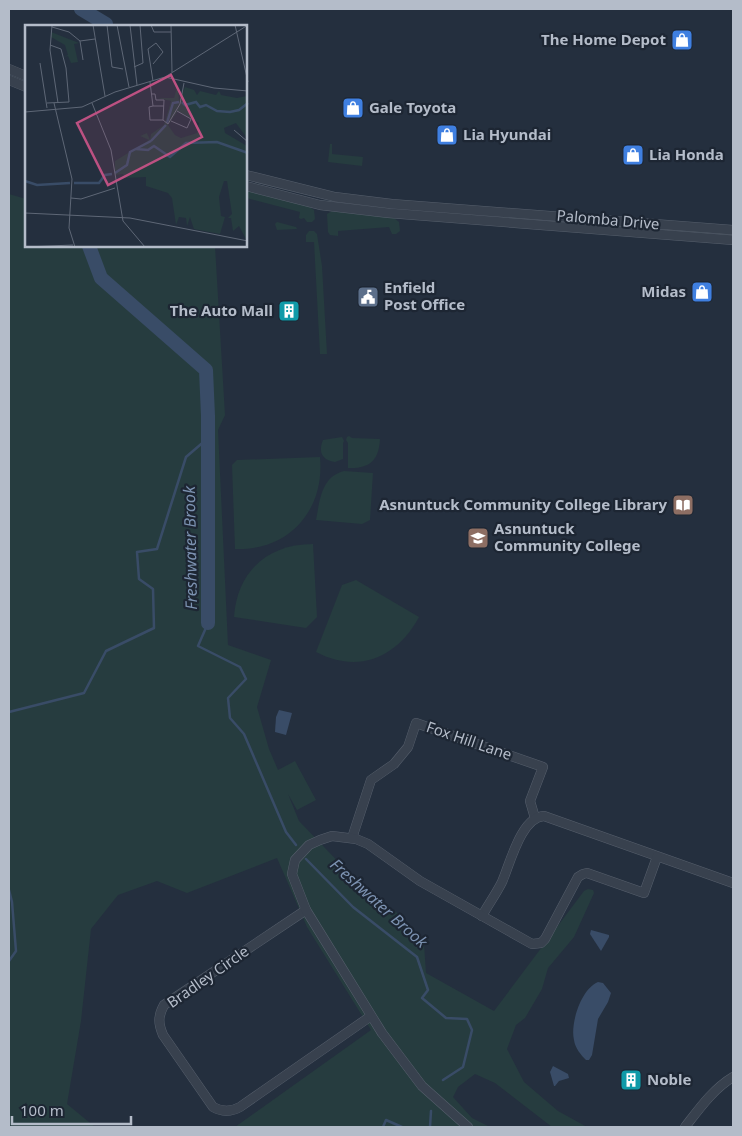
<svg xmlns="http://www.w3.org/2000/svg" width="742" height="1136" font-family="'Noto Sans',sans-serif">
	<rect width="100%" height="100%" fill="#242f3e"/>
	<g fill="#263c3f">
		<polygon points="330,144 332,144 332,154 363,157 362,166 328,162"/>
		<polygon points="246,189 310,207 314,210 315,219 312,222 307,222 304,218 301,219 299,218 300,212 246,198"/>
		<polygon points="9,194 26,199 26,246 215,246 225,415 218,430 228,645 271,660 257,707 269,749 278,770 295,761 316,800 297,810 288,794 299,821 351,875 402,917 424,944 426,973 494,1011 584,891 588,889 593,890 594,893 574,937 548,968 542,989 525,1018 516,1025 507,1049 524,1082 558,1111 587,1127 552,1127 495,1083 475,1074 458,1087 453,1097 472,1118 490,1127 235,1127 371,1030 307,927 277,858 187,893 157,881 118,895 91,929 81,1021 67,1104 95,1127 9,1127"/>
		<polygon points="332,211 394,218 399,222 400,231 396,234 392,234 389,227 338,231 338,236 330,235 328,232 327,214"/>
		<polygon points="277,222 296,227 297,229 277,230 275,224"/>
		<polygon points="309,231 314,231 317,234 322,266 327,354 320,354 314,242 306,242 306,235"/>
		<path d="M349,436L352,438L380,439C379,460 370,469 348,468V443L346,440L347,437Z"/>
		<path d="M342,437L344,441L343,443V459L335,462C322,460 318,452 323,440Z"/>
		<path d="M320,457C325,510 289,551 235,549L232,465L237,460Z"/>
		<path d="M344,471L373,473L370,520L362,524L316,520C320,500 321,477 344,471Z"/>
		<path d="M313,544L317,617L306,628L234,617C237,571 268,544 313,544Z"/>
		<path d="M356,580L419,617C397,658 358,674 316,652L342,585Z"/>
	</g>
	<g fill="#394c67">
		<polygon points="279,710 292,713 286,735 275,732 276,717"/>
		<polygon points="591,930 609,935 609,937 601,951 590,934"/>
		<path d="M598,982L603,983L611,993L608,1002L598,1019L592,1055L589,1060H586C581,1055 575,1048 574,1040C570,1024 581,989 598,982Z"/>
		<polygon points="553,1066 568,1074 569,1078 559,1081 555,1086 554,1086 550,1072"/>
	</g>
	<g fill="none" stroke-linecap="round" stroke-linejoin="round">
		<g stroke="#394c67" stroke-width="2.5">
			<polyline points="208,623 198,646 240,667 246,679 228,698 230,718 244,734 286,832 296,845"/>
			<polyline points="9,712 84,693 106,651 154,628 153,589 139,579 137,552 157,549 186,457 207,439"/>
			<polyline points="306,859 353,907 417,957 428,990 422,998 446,1018 467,1019 472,1030 463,1067 443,1080"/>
			<polyline points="9,890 12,902 16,951 9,961"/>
			<polyline points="383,1127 386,1120 402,1127"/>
			<polyline points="430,1127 431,1111"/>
		</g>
		<g stroke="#394c67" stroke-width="14">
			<polyline points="81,9 106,24 106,26"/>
			<polyline points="89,246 101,278 206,370 208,416 208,623"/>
		</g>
		<g stroke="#565f6c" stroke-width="10">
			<g id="minor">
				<polyline points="9,69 26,76"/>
				<polyline points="9,80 26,87"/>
				<polyline points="246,175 335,197 392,204 733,230"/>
				<polyline points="246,186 320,205 388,213 733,240"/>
				<polyline points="352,838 371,780 394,764 408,747 416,723 543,767 530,801 535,818"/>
				<path d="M306,910L164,1005C158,1016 158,1023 163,1035L213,1107C222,1112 231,1112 240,1107L371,1016"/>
				<path d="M482,916C488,905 496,894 502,882C510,864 521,817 544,816L733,883"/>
				<polyline points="468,1127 422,1086 382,1033 306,910 292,874 295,860 309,845 320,840 332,836 356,839 368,844 420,881 532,944 541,943 545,939 578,877 583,874 587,873 644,893 657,857"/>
				<path d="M685,1127C699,1109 713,1089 733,1077"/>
			</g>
		</g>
		<use href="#minor" stroke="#38414e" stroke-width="9"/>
	</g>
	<defs>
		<g id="shop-square" transform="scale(1.125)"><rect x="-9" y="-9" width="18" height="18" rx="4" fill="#3f7fe0" stroke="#1d2633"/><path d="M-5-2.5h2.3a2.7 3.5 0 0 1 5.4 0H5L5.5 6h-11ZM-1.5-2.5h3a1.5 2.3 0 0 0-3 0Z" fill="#fff"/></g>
		<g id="civic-square" transform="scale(1.125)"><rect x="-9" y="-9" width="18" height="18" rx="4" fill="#5c6f8a" stroke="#1d2633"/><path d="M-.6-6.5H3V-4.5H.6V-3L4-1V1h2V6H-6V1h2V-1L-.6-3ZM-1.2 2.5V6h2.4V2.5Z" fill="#fff"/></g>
		<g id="building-square" transform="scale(1.125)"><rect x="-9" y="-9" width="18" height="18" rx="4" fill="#0f9aa8" stroke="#1d2633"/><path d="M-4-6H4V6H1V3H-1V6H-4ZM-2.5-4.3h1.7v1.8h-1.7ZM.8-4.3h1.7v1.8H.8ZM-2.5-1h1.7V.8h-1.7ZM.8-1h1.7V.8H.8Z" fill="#fff"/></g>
		<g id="library-square" transform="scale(1.125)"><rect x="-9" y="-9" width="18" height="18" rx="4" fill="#8d6e63" stroke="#1d2633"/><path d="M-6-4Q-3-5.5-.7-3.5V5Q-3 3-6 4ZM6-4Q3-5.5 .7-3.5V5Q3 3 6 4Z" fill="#fff"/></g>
		<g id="university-square" transform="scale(1.125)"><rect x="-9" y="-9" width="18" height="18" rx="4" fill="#8d6e63" stroke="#1d2633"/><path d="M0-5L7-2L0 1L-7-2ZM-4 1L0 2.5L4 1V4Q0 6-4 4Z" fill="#fff"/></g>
	</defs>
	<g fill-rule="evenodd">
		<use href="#shop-square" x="682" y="40"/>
		<use href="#shop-square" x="353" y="108"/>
		<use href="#shop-square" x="447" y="135"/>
		<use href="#shop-square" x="633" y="155"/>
		<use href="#shop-square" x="702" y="292"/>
		<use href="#civic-square" x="368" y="297"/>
		<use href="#building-square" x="289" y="311"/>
		<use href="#library-square" x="683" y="505"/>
		<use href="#university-square" x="478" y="538"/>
		<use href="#building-square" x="631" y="1080"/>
	</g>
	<g text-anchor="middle" stroke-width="4.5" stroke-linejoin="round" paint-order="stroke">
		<g font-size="15" font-weight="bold" fill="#b4bcc9" stroke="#1d2633" text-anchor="start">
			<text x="666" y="45" text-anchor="end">The Home Depot</text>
			<text x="369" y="113">Gale Toyota</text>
			<text x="463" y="140">Lia Hyundai</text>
			<text x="649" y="160">Lia Honda</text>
			<text x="384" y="293">Enfield<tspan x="384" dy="17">Post Office</tspan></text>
			<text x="686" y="297" text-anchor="end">Midas</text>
			<text x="273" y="316" text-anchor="end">The Auto Mall</text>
			<text x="667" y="510" text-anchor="end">Asnuntuck Community College Library</text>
			<text x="494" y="534">Asnuntuck<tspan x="494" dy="17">Community College</tspan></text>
			<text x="647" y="1085">Noble</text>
		</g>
		<g font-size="15" fill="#b4bcc9" stroke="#1d2633">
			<text transform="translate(608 220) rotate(5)" y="5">Palomba Drive</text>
			<text transform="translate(469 741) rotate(19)" y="5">Fox Hill Lane</text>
			<text transform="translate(208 977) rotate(-35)" y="5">Bradley Circle</text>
		</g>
		<g font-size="16" font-style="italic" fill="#7c92b1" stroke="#1d2633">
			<text transform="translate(190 548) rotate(-91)" y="6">Freshwater Brook</text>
			<text transform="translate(379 903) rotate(42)" y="6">Freshwater Brook</text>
		</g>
	</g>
	<g transform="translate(25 25)">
		<rect width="222" height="222" fill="#242f3e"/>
		<path d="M26,7L54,18L49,19L53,37L46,38L43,31L39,32L43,30L40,20L26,12ZM153,58L154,76L160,62L169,65L172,70L175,66L191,70L194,66L196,70L212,73L222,71V113L211,98L199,103L200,108L222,121L221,214L214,201L208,206L206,193H203L207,189L202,156H199L194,172L196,191L200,192L195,209L169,204L165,192L162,201L161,193L154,192L151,200L147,173L143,168L121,161V152L99,153L98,149L90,150V136L124,115L115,111L122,108L125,115L126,109L139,100L146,76L132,73H149ZM153,86L174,98L172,108L156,113L150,110L143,100Z" fill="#263c3f" fill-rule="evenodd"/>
		<path fill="none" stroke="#394c67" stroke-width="2.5" d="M157,77L160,80L171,77L175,82L181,80L192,86L205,87L214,85L223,78M142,98L148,78L154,77M126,116L141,100M111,124L123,125L129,121L145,132L161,118L192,117L223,128M90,148L102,140L105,127L126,116M0,156L12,160L45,158M49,158H74L80,150L87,149"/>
		<path fill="none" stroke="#5e6776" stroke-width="1" d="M27,0L25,25L33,78M68,0L80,71M82,0L87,42L98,44M92,0L104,62M105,0L112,60M126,0L129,7H146M146,0L147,47M210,0L223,57M27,2L44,7L55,16L70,14M55,16L58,35M15,38L22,83M128,39L138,27L131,18L123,24L128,56M109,42L118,38L115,0M140,52L189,63L223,66M125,57L128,81H139M126,69H130L131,75H139L138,95L143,99L155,79L159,58M22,78L44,77L41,43L36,24L25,20M29,78L47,154L44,203L50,222M67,78L86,125L98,196L120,222M128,81L124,82L125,95H138M0,87L57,82L90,67L140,52L223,0M146,96L162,103L166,94L152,86M209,105L223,117M46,173L56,174L90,163M0,188L105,193L223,216M0,222L48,220"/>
		<path fill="#bd5182" fill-opacity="0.15" stroke="#bd5182" stroke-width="2.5" d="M146,50L177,112L83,160L52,98Z"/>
		<rect width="222" height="222" fill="none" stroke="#b4bcc9" stroke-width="2.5"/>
	</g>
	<rect width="742" height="1136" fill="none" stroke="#b4bcc9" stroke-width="20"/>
	<path d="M12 1116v8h119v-8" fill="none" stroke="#b4bcc9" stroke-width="2.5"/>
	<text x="20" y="1116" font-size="15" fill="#b4bcc9" stroke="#1d2633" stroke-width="4" paint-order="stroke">100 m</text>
</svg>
